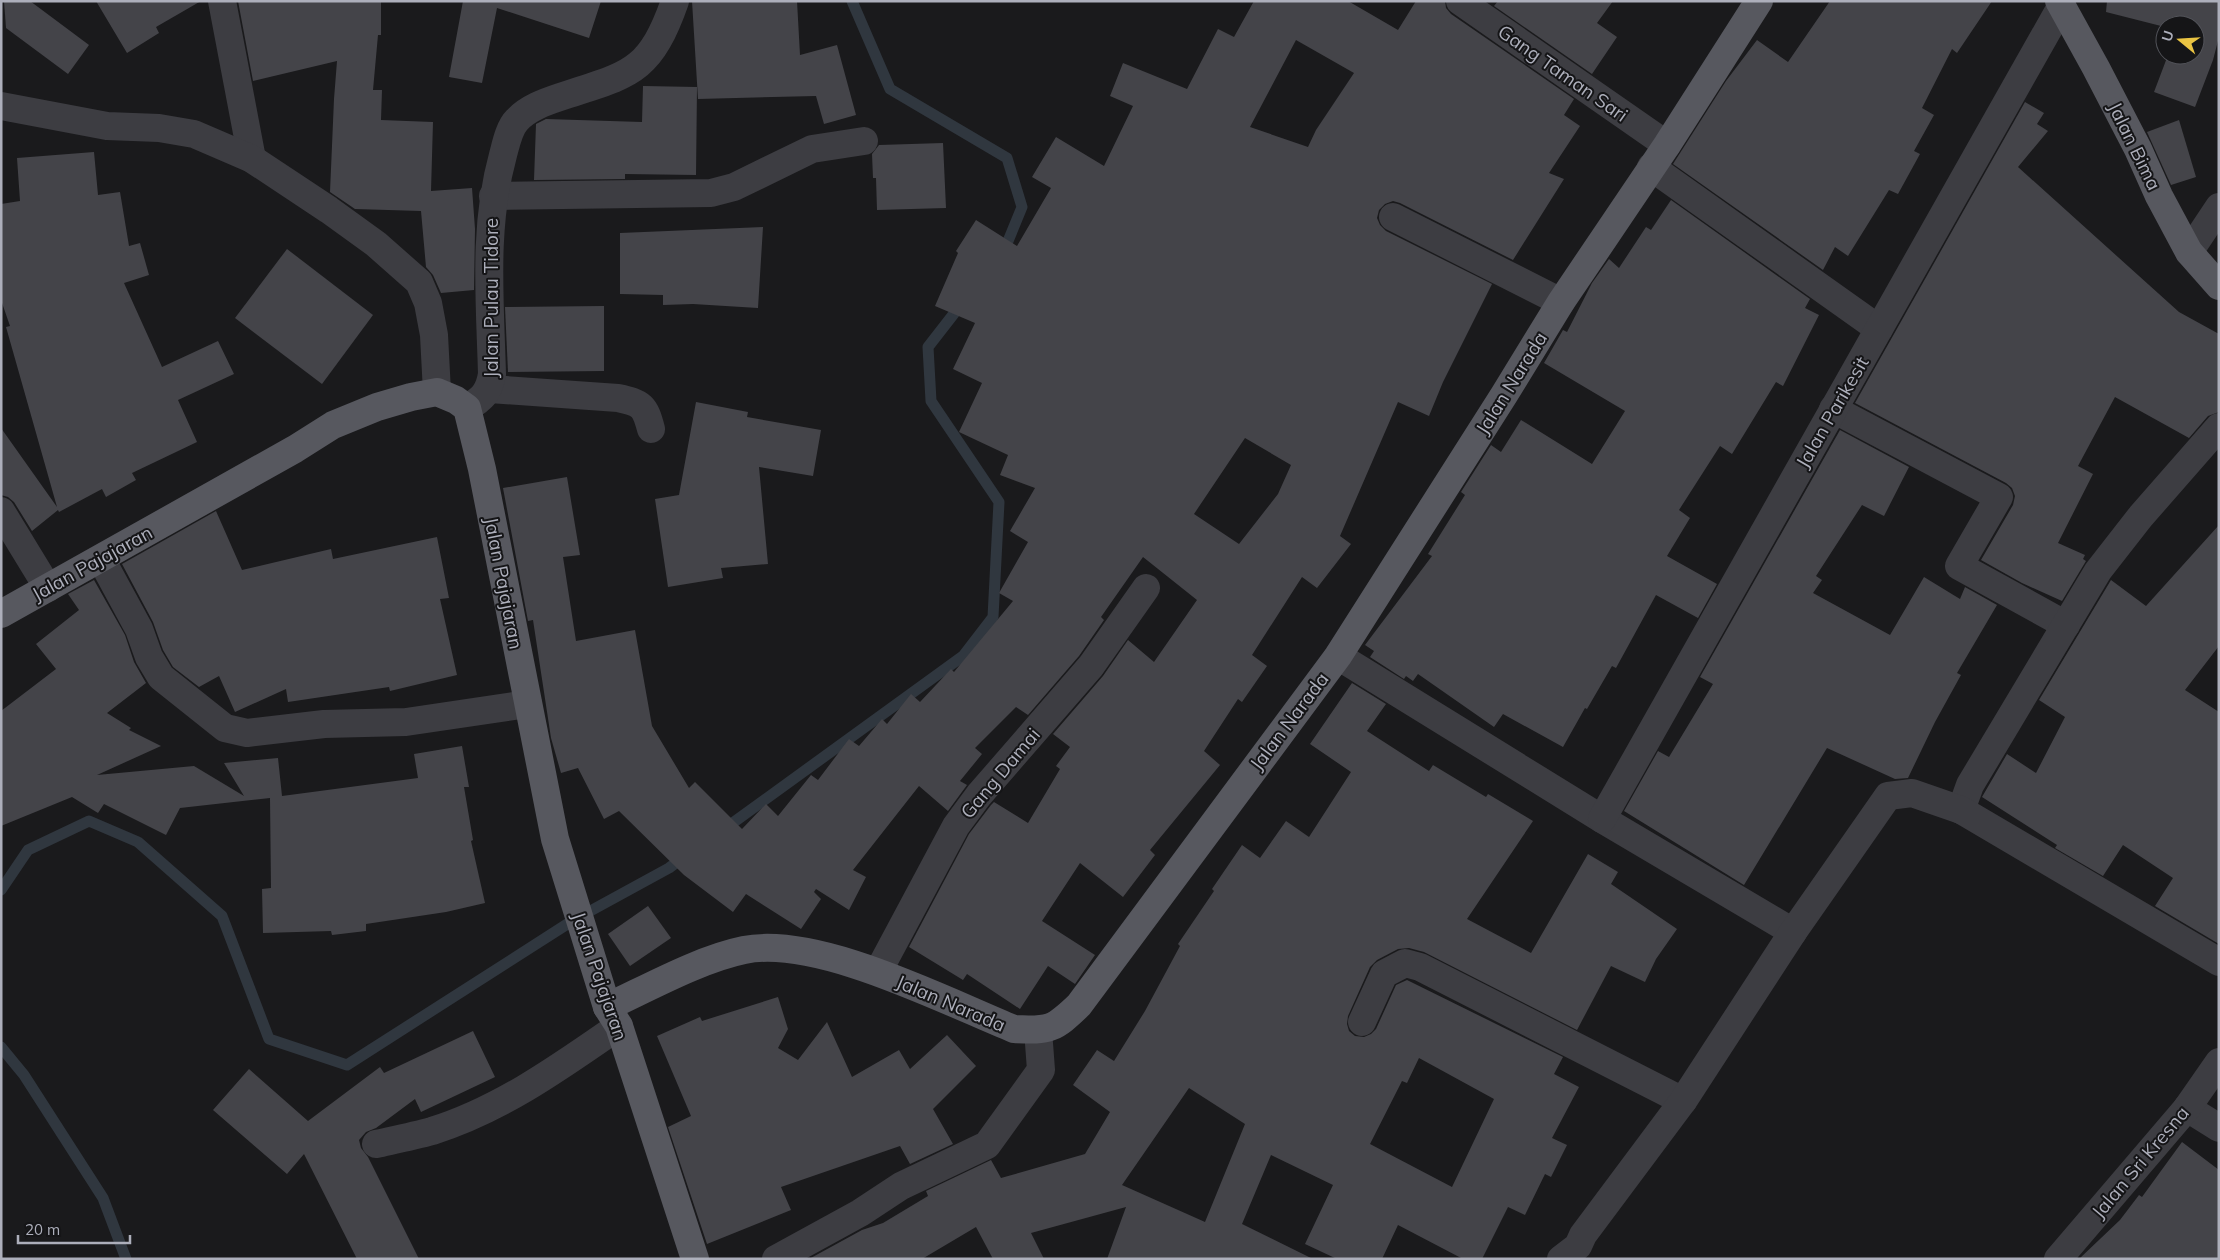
<svg xmlns="http://www.w3.org/2000/svg" width="2220" height="1260" font-family="Mulish,sans-serif">
	<rect width="100%" height="100%" fill="#1a1a1c"/>
	<g fill="none" stroke-linecap="round" stroke-linejoin="round">
		<g stroke="#30373f" stroke-width="11">
			<polyline points="852,1 890,89 1007,158 1022,207 1006,246 1000,253"/>
			<polyline points="723,830 963,656 993,617 999,502 931,401 928,347 963,302"/>
			<polyline points="1,890 28,850 89,821 138,842 222,916 269,1039 347,1065 572,921 669,868 685,856"/>
			<polyline points="1,1047 24,1075 103,1198 126,1259"/>
		</g>
	</g>
	<g fill="#444449" fill-rule="evenodd">
		<polygon points="4,1 30,1 89,45 68,74 6,28"/>
		<polygon points="96,1 201,1 156,27 159,33 127,53"/>
		<polygon points="238,1 381,1 381,35 378,35 373,90 382,90 381,120 433,122 431,191 472,188 475,229 474,290 441,293 433,275 426,267 421,211 355,209 330,192 334,99 337,61 253,81"/>
		<polygon points="463,1 601,1 589,38 497,8 482,83 449,77"/>
		<polygon points="692,1 797,1 800,55 837,45 856,115 824,124 816,96 698,99"/>
		<path d="M1254,1H1348L1398,30L1416,1H1445L1446,8L1451,14L1574,99L1564,115L1580,126L1549,173L1564,179L1513,260L1400,203L1393,201L1385,204L1379,210L1377,218L1380,225L1386,231L1492,284L1443,382L1429,416L1398,402L1340,536L1351,544L1317,588L1302,577L1252,655L1267,666L1242,702L1238,699L1204,751L1220,765L1150,850L1155,855L1123,897L1080,863L1042,921L1095,955L1075,984L1048,966L1020,1009L967,974L963,980L909,947L969,834L991,805L994,802L1028,823L1060,769L1056,766L1070,747L1053,734L1103,676L1128,640L1154,662L1197,600L1143,557L1101,617L1104,620L1079,656L1028,715L1016,707L975,748L982,754L960,781L967,785L948,811L919,786L853,870L866,877L849,910L816,889L814,892L821,899L801,929L746,894L733,912L684,875L619,811L604,819L578,768L561,773L551,738L533,620L528,621L503,488L567,477L580,555L563,557L576,641L635,630L652,726L689,788L695,782L742,829L766,804L778,816L811,775L818,780L849,739L859,746L882,719L887,724L911,694L920,702L951,669L954,672L1013,601L999,593L1028,542L1010,531L1035,488L1000,475L1008,455L959,432L982,383L953,369L975,323L935,306L958,253L956,251L976,220L1017,246L1051,188L1032,177L1056,137L1104,166L1133,106L1110,96L1123,63L1187,89L1218,29L1234,37ZM1296,40L1354,73L1316,130L1308,147L1250,127ZM1245,438L1291,465L1278,494L1239,544L1194,514Z"/>
		<polygon points="1498,1 1613,1 1597,23 1617,37 1592,74 1494,6"/>
		<polygon points="1830,1 1992,1 1957,53 1952,49 1922,108 1934,115 1914,151 1920,154 1898,194 1889,190 1848,256 1835,247 1823,270 1673,164 1726,81 1757,40 1788,62"/>
		<polygon points="2107,1 2219,1 2219,37 2213,60 2195,107 2154,92 2168,55 2195,55 2195,25 2165,25 2165,27 2106,12"/>
		<polygon points="643,86 697,87 696,175 625,174 625,179 534,180 536,124 546,119 642,122"/>
		<polygon points="2025,102 2044,113 2037,124 2048,131 2018,167 2179,312 2219,334 2219,412 2208,416 2189,438 2115,397 2078,466 2093,474 2058,543 2085,555 2083,559 2086,561 2062,601 2022,583 1981,560 2013,505 2015,496 2012,488 2006,483 1855,403"/>
		<polygon points="2179,120 2196,177 2171,185 2147,132"/>
		<polygon points="943,143 946,208 877,210 876,178 873,178 872,154 879,145"/>
		<polygon points="94,152 98,195 120,192 129,246 140,243 149,275 124,283 162,367 218,341 234,374 178,400 197,442 132,473 136,480 106,497 102,489 59,512 58,510 32,531 14,502 8,497 1,495 1,428 57,507 6,327 10,326 1,300 1,204 20,201 17,158"/>
		<polygon points="1671,200 1810,299 1805,308 1819,315 1783,386 1776,382 1732,454 1720,446 1679,510 1690,518 1667,556 1717,584 1698,618 1656,595 1616,668 1612,666 1587,709 1585,708 1563,747 1503,714 1494,727 1418,674 1413,681 1406,676 1404,679 1370,657 1374,651 1365,645 1432,556 1428,554 1465,495 1461,492 1491,445 1501,452 1521,420 1592,464 1625,411 1544,363 1563,330 1567,332 1592,283 1609,259 1619,268 1646,227 1651,230"/>
		<polygon points="763,227 758,308 693,304 663,305 663,295 620,294 620,233"/>
		<polygon points="287,249 373,315 322,384 235,318"/>
		<polygon points="604,306 604,371 508,372 505,307"/>
		<polygon points="696,402 748,412 747,417 821,430 813,476 759,467 768,564 721,568 723,578 668,587 655,499 679,495"/>
		<polygon points="1840,430 1909,467 1884,516 1862,505 1816,576 1822,580 1813,593 1890,635 1924,577 1960,599 1965,587 1997,605 1957,673 1961,675 1935,722 1908,778 1895,779 1827,748 1744,885 1624,811 1658,751 1669,757 1713,684 1700,677"/>
		<polygon points="216,511 242,570 331,549 333,559 437,537 449,598 440,599 457,675 390,691 389,687 288,702 286,689 235,712 219,676 199,687 173,667 163,650 153,622 122,564"/>
		<polygon points="2219,525 2219,646 2185,690 2219,712 2219,944 2155,906 2173,878 2123,845 2103,876 2055,848 2057,845 1982,797 2007,754 2036,773 2065,717 2039,700 2111,580 2146,606"/>
		<polygon points="94,580 125,635 134,662 146,683 107,713 131,728 129,730 161,746 97,775 194,766 244,796 224,763 278,758 282,796 418,778 414,754 462,746 469,787 464,787 473,840 471,841 485,903 446,912 366,924 366,931 332,935 331,931 263,933 262,889 271,888 270,798 180,808 166,835 104,804 98,813 72,797 1,826 1,711 56,669 36,644 79,610 68,594"/>
		<path d="M1352,683L1386,704L1367,731L1429,771L1433,765L1486,797L1488,794L1533,821L1467,919L1531,953L1588,854L1618,872L1611,884L1677,929L1656,959L1645,982L1611,966L1577,1030L1424,952L1409,948L1398,949L1377,960L1370,967L1348,1016L1347,1024L1349,1031L1355,1036L1364,1037L1371,1034L1376,1029L1396,985L1407,980L1563,1057L1554,1074L1579,1087L1552,1138L1567,1145L1551,1177L1545,1174L1525,1215L1508,1207L1482,1259H1463L1398,1225L1382,1259H1337L1305,1244L1333,1185L1271,1155L1242,1224L1313,1259H1107L1126,1207L1031,1233L1044,1259H993L976,1227L922,1259H809L862,1230L883,1223L928,1196L926,1191L991,1160L1001,1178L1085,1154L1110,1112L1073,1085L1097,1050L1114,1061L1145,1011L1180,946L1178,944L1214,891L1212,889L1242,845L1260,858L1286,821L1309,837L1351,772L1310,744ZM1419,1058L1494,1099L1452,1187L1370,1144L1402,1081L1407,1083ZM1189,1088L1245,1124L1205,1222L1122,1185Z"/>
		<polygon points="648,906 671,938 630,966 608,934"/>
		<polygon points="778,997 788,1029 778,1048 798,1060 827,1022 852,1077 899,1050 910,1069 947,1035 976,1066 933,1109 953,1144 910,1164 900,1146 781,1187 791,1210 707,1244 668,1127 691,1116 657,1036 700,1017 702,1021"/>
		<polygon points="473,1031 495,1077 421,1112 415,1099 376,1128 366,1132 359,1140 361,1148 368,1157 419,1259 357,1259 304,1154 287,1174 213,1110 249,1069 308,1121 380,1067 384,1073"/>
		<polygon points="2182,1142 2219,1170 2219,1259 2079,1259 2120,1220 2139,1195 2142,1197"/>
	</g>
	<g fill="none" stroke-linecap="round" stroke-linejoin="round">
		<g stroke="#3d3d42" stroke-width="28">
			<polyline points="222,1 252,159"/>
			<polyline points="1460,1 1667,145"/>
			<polyline points="1,106 107,126 159,128 194,134 252,159 329,210 376,244 419,282 428,303 434,335 437,392"/>
			<polyline points="1651,167 1879,329"/>
			<polyline points="493,196 711,193 734,187 812,149 864,141"/>
			<polyline points="1393,217 1561,302"/>
			<polyline points="2189,252 2219,207"/>
			<path d="M490,389L618,398C642,403 645,406 651,429"/>
			<path d="M467,408C482,399 489,393 492,374C490,300 483,227 503,155C506,144 509,128 517,120C528,108 545,102 560,97C629,74 649,75 675,1"/>
			<polyline points="1833,409 1999,497 1959,566 2066,625"/>
			<polyline points="1,511 48,588"/>
			<polyline points="101,559 139,629 149,657 161,677 225,728 247,733 324,724 406,722 528,704"/>
			<polyline points="1338,656 1602,819 1793,932"/>
			<polyline points="1961,810 1970,785 2098,571 2141,516 2219,427"/>
			<polyline points="1602,819 2062,5"/>
			<polyline points="878,972 956,826 979,795 1091,666 1146,588"/>
			<polyline points="1362,1022 1384,974 1405,963 1420,967 1683,1101"/>
			<polyline points="2187,1108 2219,1128"/>
			<path d="M376,1144C394,1140 414,1136 432,1131C500,1110 560,1067 619,1026"/>
			<polyline points="776,1259 860,1213 901,1186 987,1145 1041,1070 1038,1030"/>
			<polyline points="1561,1259 1578,1246 1583,1235 1683,1101 1793,932 1888,796 1912,793 1961,810 2219,962"/>
			<polyline points="2058,1259 2187,1108 2219,1062"/>
		</g>
		<g stroke="#57585f" stroke-width="28">
			<polyline points="2059,1 2096,68 2138,149 2159,196 2189,252 2219,286"/>
			<polyline points="1,614 295,449 333,425 377,407 411,397 437,392 456,400 467,408 482,469 555,839 607,1007 619,1026 695,1259"/>
			<path d="M607,1007C648,988 700,959 744,950C817,935 945,1001 1014,1029C1050,1031 1054,1029 1079,1005L1338,656L1504,395L1561,302L1667,145L1759,1"/>
		</g>
	</g>
	<g text-anchor="middle" stroke-width="4" stroke-linejoin="round" paint-order="stroke">
		<g font-size="19" fill="#adafbb" stroke="#151517">
			<text transform="translate(1563 73) rotate(35)" y="7">Gang Taman Sari</text>
			<text transform="translate(2135 146) rotate(64)" y="7">Jalan Bima</text>
			<text transform="translate(491 298) rotate(-90)" y="7">Jalan Pulau Tidore</text>
			<text transform="translate(1511 383) rotate(-58)" y="7">Jalan Narada</text>
			<text transform="translate(1832 412) rotate(-60)" y="7">Jalan Parikesit</text>
			<text transform="translate(92 563) rotate(-29)" y="7">Jalan Pajajaran</text>
			<text transform="translate(504 583) rotate(79)" y="7">Jalan Pajajaran</text>
			<text transform="translate(1289 721) rotate(-53)" y="7">Jalan Narada</text>
			<text transform="translate(1000 773) rotate(-50)" y="7">Gang Damai</text>
			<text transform="translate(600 976) rotate(71)" y="7">Jalan Pajajaran</text>
			<text transform="translate(951 1003) rotate(23)" y="7">Jalan Narada</text>
			<text transform="translate(2140 1162) rotate(-50)" y="7">Jalan Sri Kresna</text>
		</g>
	</g>
	<rect width="2220" height="1260" fill="none" stroke="#adafbb" stroke-width="5"/>
	<g transform="translate(2180 40) rotate(288)"><circle r="24" fill="#151517" stroke="#525359"/>
	<path d="M0-4L9 19L0 12L-9 19Z" fill="#eac443"/>
	<text y="-8" font-size="14" font-weight="bold" text-anchor="middle" fill="#adafbb">U</text>
	</g>
	<path d="M18 1235v8h112v-8" fill="none" stroke="#adafbb" stroke-width="2.5"/>
	<text x="25" y="1235" font-size="15" fill="#adafbb" stroke="#151517" stroke-width="4" paint-order="stroke">20 m</text>
</svg>
